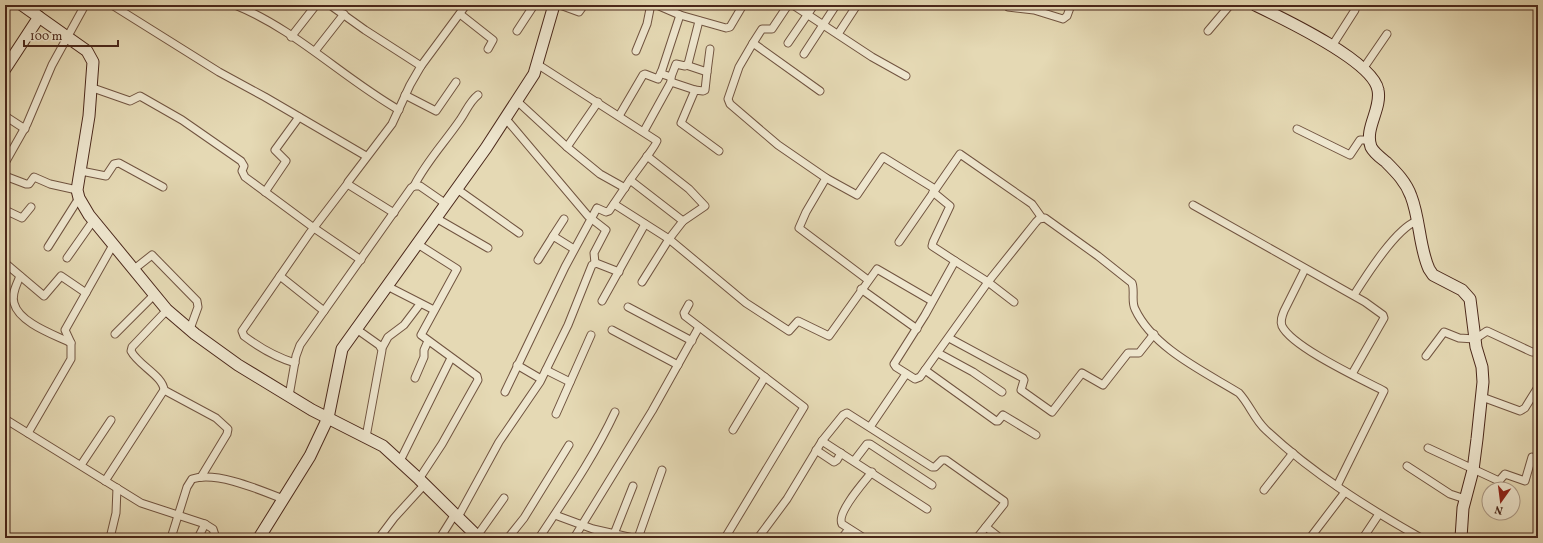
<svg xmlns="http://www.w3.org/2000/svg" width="1543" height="543" font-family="Vollkorn,serif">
	<rect width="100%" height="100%" fill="#e5d9b4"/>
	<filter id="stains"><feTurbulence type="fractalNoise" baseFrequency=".005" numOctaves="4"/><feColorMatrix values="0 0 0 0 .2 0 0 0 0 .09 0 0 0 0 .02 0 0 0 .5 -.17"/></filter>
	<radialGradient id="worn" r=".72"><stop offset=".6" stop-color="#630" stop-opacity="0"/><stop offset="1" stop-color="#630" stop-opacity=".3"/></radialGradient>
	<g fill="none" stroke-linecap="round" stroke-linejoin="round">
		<g stroke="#715440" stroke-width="9">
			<g id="street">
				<polyline points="112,5 219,72 265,97 366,156"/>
				<path d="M235,5C295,29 343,78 399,110"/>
				<polyline points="330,5 365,30 421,66"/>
				<polyline points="560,5 579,12 584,5"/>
				<polyline points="657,5 680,15"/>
				<polyline points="793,5 872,57 906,76"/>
				<polyline points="1008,7 1034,10 1063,19 1067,16 1071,5"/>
				<polyline points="34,13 39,5"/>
				<polyline points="460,14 493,40 488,49"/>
				<polyline points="517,31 534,5"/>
				<polyline points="1208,31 1230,5"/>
				<polyline points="838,34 857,5"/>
				<polyline points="291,37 316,5"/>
				<polyline points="753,43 762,29 772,29 788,5"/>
				<polyline points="788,43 814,5"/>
				<polyline points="1332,46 1355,10"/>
				<polyline points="315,51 344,14"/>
				<polyline points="636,51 647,24 650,9"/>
				<polyline points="804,54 836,5"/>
				<path d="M537,64L657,141C657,144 634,174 630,180"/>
				<polyline points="686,65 707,72 710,49"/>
				<polyline points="1363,69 1387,34"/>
				<polyline points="707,72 705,90 703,91 695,90 681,123 719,151"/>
				<polyline points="671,77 676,64 685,66 688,64 699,21"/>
				<polyline points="671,82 695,90"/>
				<polyline points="90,87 130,101 140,96 182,120 241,161 244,166 242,171 245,177 314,228 361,260"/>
				<polyline points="820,91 753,43 739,67 728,99 730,104 778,145 826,178 806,212 799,228 868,280"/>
				<polyline points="405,95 436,111 456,82"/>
				<polyline points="517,101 567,147"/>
				<polyline points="598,102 567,147 600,174 625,188"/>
				<polyline points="5,116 25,129"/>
				<polyline points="619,116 643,75 645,74 658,79 661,72"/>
				<polyline points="506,119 588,216 606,230 594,253 595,263"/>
				<polyline points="1297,129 1350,155 1360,140 1370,140"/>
				<polyline points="644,131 671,82 671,77 662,74 662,70 680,15 726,28 730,27 743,5"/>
				<polyline points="647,156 689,189 705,206 683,221 669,239 746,303 789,331 798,321 829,336 877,269 932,301"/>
				<polyline points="5,163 27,124 52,65 85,5"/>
				<polyline points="81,171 106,176 114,164 119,163 163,187"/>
				<polyline points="5,176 26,184 29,184 34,177 50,184 77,190"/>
				<polyline points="826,178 857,195 883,157 935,189"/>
				<path d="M414,186C426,162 445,142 460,120C466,112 469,102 478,95"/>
				<polyline points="457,189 519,233"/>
				<polyline points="265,192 286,161 275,150 299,117"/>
				<polyline points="933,192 950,206 933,242 932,246 955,261"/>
				<polyline points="614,204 669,239 642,282"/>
				<polyline points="1193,205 1365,302 1383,315 1384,318 1352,374"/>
				<polyline points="5,210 22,218 31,207"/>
				<polyline points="394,213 349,185 348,182 392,124 410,85 421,66 466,5"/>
				<polyline points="436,218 488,248"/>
				<polyline points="553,236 564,219"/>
				<polyline points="899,242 960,154 1032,204 1042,218"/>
				<polyline points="416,243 457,269 421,335 477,376 478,380 442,444 419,479"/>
				<polyline points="48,247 79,198"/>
				<polyline points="67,258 93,221"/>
				<polyline points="538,260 553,236 574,249"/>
				<polyline points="5,263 44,296 61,276 86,293"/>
				<path d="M1305,269L1284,311C1282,316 1280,321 1282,326C1292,347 1361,379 1384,391L1337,486"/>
				<polyline points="133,270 152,255 197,301 198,307 190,329"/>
				<path d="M20,276C17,284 11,294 14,303C19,323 55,335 71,343"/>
				<polyline points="280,276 324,311"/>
				<polyline points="387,286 434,310"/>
				<polyline points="861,289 917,329"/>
				<path d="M1354,295C1366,276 1396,228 1417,221"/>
				<polyline points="602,301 645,224"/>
				<polyline points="1014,302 988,282 955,261 925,315 894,364 896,367 915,379 920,377 925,370 996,421 998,421 1003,415 1036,435"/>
				<polyline points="689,304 684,313 685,316 804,407 725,538"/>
				<polyline points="628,307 692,341"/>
				<polyline points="355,328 379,345 382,350 366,437"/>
				<polyline points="612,330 678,365"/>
				<polyline points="115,334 154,295"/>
				<polyline points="949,338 1023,378 1024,380 1021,390 1052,412 1082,373 1103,385 1128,353 1139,353 1154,334"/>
				<polyline points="382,348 388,337 404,325 420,304"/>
				<polyline points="938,353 973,372 1002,392"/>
				<polyline points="1426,356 1444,332 1459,338 1475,339 1487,331 1532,352"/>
				<path d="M295,363C275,357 260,348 244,336L242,331L309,234L348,183"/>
				<polyline points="517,365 541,379"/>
				<polyline points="546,370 570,382"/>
				<path d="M925,370L988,282L1036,222L1039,219L1045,218L1098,256L1132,283C1135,291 1131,301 1135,309C1153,348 1205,372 1239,393C1250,405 1254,419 1266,430C1312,473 1366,507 1421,538"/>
				<polyline points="415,378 424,357 424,350 428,341"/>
				<polyline points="164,390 216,418 228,429 227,434 201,477"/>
				<polyline points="505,392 565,267 597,208 606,212 609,211 630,180 683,221"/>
				<polyline points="289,396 296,356 300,345 411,188 414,186 420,186 446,204"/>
				<polyline points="1482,397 1520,411 1525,408 1538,387"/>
				<polyline points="556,414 591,335"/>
				<polyline points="5,419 141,503 205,524 213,529 216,538"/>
				<polyline points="870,427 906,374"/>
				<polyline points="733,430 765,377"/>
				<polyline points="28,433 71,359 71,343 65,330 113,245"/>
				<polyline points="822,441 927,509"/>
				<polyline points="1428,448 1499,481 1505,474 1525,481 1532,457"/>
				<polyline points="816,450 834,462 837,460 841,453"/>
				<polyline points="400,461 451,358"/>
				<polyline points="854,461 867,444 870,444 932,485"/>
				<polyline points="81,465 111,420"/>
				<polyline points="1407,466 1450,494 1465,499"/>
				<path d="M105,481L164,390C163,376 138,365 131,351L132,347L167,310"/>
				<polyline points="1264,490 1293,453"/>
				<polyline points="555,515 593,529 633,538"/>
				<polyline points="458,517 499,442 540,382 568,325 592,265 596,263 619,272"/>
				<polyline points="986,527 1000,538"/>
				<polyline points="614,534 633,486"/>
				<polyline points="477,536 504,498"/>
				<polyline points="110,538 116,513 117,488"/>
				<path d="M171,538L187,487L192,479C217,471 260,490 283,499"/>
				<polyline points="198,538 205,524"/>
				<polyline points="379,538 394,518 425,484"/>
				<polyline points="440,538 455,514"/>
				<polyline points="508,538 524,518 569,445"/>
				<path d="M539,538C566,497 594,457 615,412"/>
				<polyline points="574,538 652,411 699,327"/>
				<polyline points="638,538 662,470"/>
				<polyline points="758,538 787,499 822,441 843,415 847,413 932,467 935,467 942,460 946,460 1004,501 1004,504 977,538"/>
				<polyline points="842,538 849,529"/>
				<path d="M864,538L842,524C836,513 864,482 872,472"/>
				<polyline points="1310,538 1345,492"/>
				<polyline points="1363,538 1379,514"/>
			</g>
		</g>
		<g stroke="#4a271a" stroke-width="13">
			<g id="secondary">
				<polyline points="22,5 87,51 93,62 89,116 77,190 79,198 89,215 167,310 195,334 238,365 312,410 383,446 419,479 479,538"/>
				<path d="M1255,5C1282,18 1373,61 1378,90C1382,109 1364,128 1371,147C1374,153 1381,158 1386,162C1396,172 1406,182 1411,196C1420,219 1419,247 1429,269L1433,275L1462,290L1470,299L1476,347L1482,367L1483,382L1477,439L1473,470L1463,508L1461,538"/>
				<polyline points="5,69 39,17"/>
				<polyline points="259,538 310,456 328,418 342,349 486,148 534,74 554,5"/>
			</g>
		</g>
		<use href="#street" stroke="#eee6ce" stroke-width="7"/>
		<use href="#secondary" stroke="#eee6ce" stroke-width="11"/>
	</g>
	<rect width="1543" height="543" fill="none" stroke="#e5d9b4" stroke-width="20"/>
	<rect x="6" y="6" width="1531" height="531" fill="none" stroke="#4a271a" stroke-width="2"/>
	<rect x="10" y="10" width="1523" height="523" fill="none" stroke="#4a271a"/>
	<g transform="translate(1501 501) rotate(194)"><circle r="19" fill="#eee6ce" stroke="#ac9a86"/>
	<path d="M0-3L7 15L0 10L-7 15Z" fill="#8f2418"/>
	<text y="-6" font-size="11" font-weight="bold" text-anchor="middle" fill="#4a271a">N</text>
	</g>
	<path d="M24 40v6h94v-6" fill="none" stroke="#4a271a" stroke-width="2"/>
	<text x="30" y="40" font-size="12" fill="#4a271a" stroke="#eee6ce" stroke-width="3" paint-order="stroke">100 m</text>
	<rect width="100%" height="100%" filter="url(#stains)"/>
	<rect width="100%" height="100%" fill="url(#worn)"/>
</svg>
